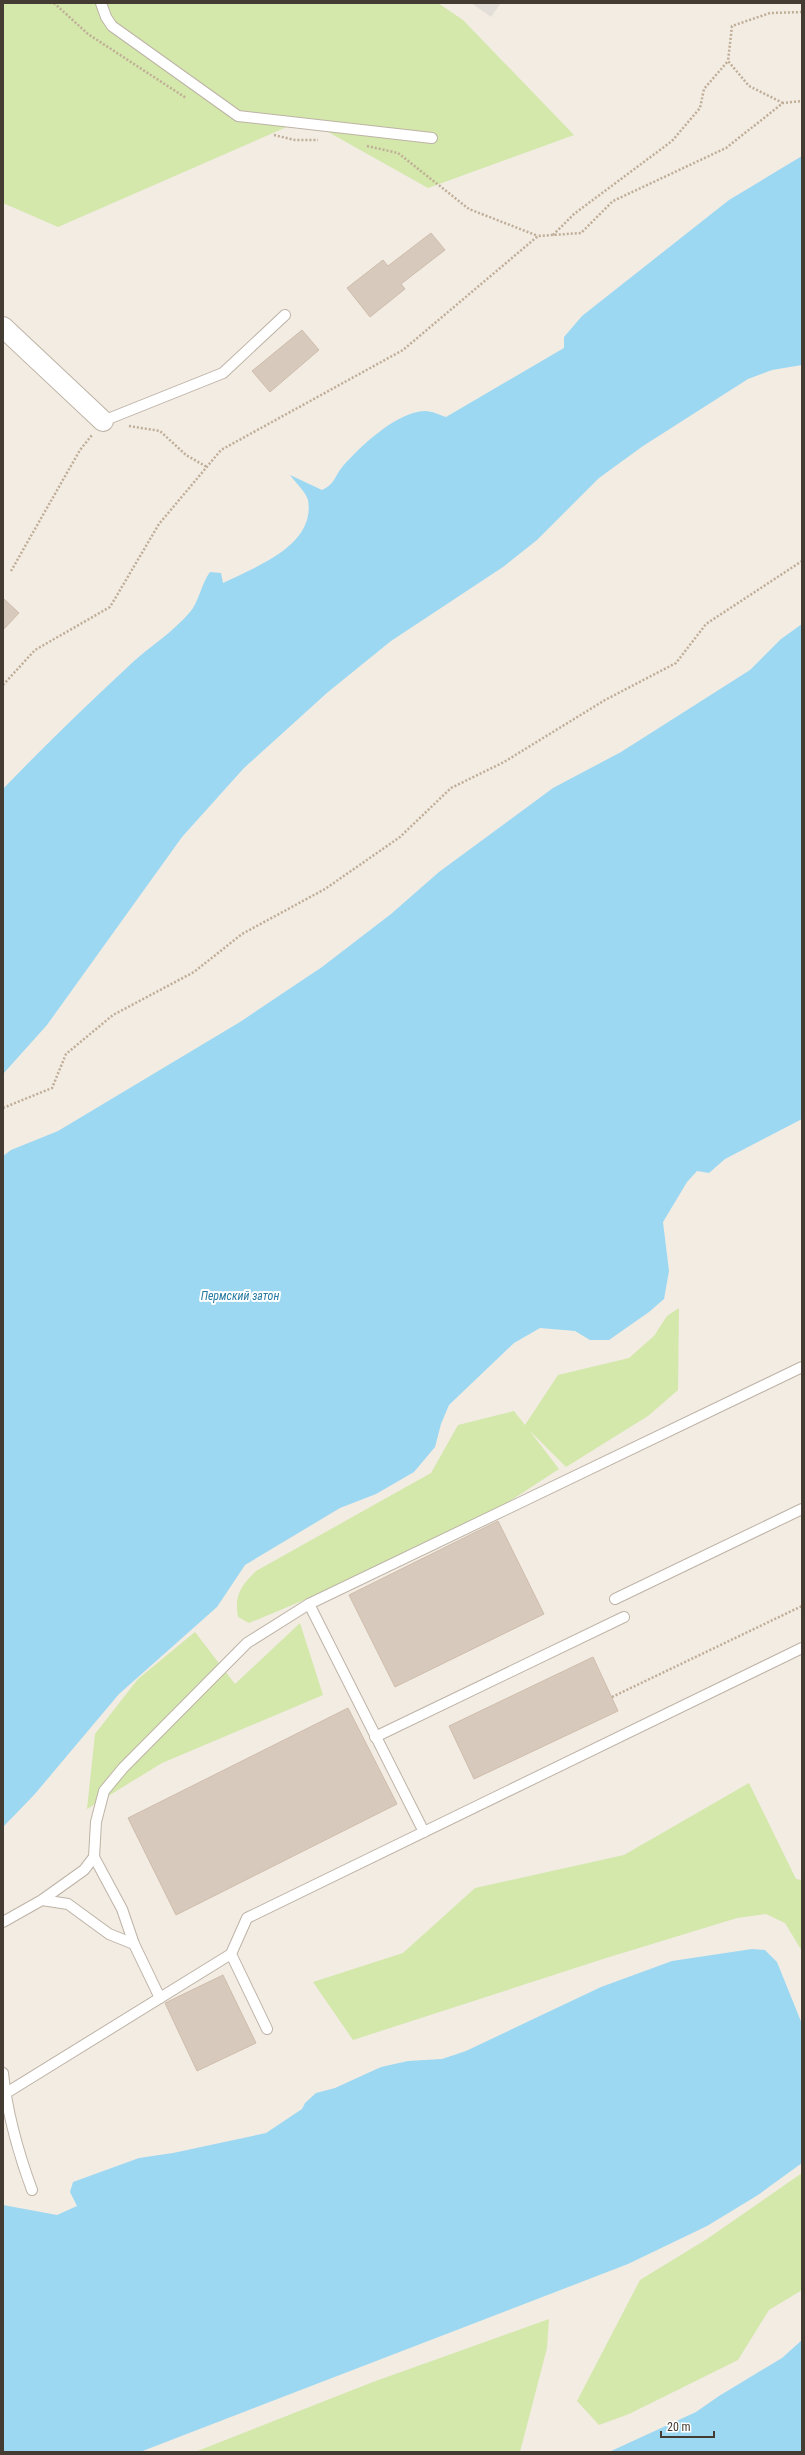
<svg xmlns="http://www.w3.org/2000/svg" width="805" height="2455" font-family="'Roboto Condensed',sans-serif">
	<rect width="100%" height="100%" fill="#f2ece3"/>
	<polygon fill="#e4ded9" points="471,3 501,3 491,17"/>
	<g fill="#d3e8aa">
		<polygon points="3,3 438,3 463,20 574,135 428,188 305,119 58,227 3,203"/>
		<path d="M679,1308L678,1390L648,1416L566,1467L529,1430L559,1469L455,1537L249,1623L238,1617C234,1595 241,1586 256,1571L431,1473L458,1425L514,1411L525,1425L558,1375L629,1358L654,1336L667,1316Z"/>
		<polygon points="300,1623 323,1695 162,1763 87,1809 95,1734 138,1679 195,1632 235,1684"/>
		<polygon points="749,1783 796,1879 802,1880 802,1951 785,1923 766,1914 737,1918 603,1959 353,2040 313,1982 403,1953 475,1888 624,1855"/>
		<polygon points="802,2173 802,2290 769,2310 738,2360 629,2414 599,2425 577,2401 640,2280 707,2239"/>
		<polygon points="549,2319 547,2348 520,2452 195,2452 373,2382"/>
	</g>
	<g fill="#9dd8f2">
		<path d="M802,156V365L772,370L748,379L643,446L599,478L537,540L503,567L391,641L328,692L244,768L182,837L47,1025L3,1074V789C45,745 89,703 133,662C152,645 173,632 190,612C199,602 201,584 210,572L221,573L223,583C255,567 316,546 308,500C306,492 295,482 290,475L322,490C335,484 334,477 343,466C361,446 396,412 425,411C432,411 440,415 446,417L564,348V337L582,316L729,200Z"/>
		<polygon points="802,624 802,1119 725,1159 709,1173 697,1171 687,1182 663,1222 669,1271 664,1299 649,1312 609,1340 590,1340 575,1331 540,1328 514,1343 449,1405 441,1424 435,1447 414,1472 376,1494 340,1508 245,1565 217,1607 119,1694 34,1795 3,1827 3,1156 11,1150 58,1131 240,1022 322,967 391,914 439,872 553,788 621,752 750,670 781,639"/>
		<polygon points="752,1949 765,1950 777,1962 802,2024 802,2163 758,2195 707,2226 628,2264 140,2452 3,2452 3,2205 57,2215 77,2206 70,2192 73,2182 139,2158 173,2153 266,2133 302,2109 305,2103 316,2093 335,2088 381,2067 408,2061 442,2059 466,2051 601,1987 672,1961"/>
		<polygon points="802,2340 802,2452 609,2452 696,2412 719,2396 782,2358"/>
	</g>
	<g fill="#d7c9bb" stroke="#cfbdac">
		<polygon points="431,233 445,250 401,284 405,289 370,317 347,288 383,260 388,266"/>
		<polygon points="302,330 319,350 270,392 252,371"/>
		<polygon points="3,598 19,613 3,630"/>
		<polygon points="498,1521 544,1614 395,1687 349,1595"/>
		<polygon points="593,1657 618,1711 474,1779 449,1726"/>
		<polygon points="348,1708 397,1804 176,1915 128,1818"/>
		<polygon points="223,1975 256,2043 197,2071 165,2003"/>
	</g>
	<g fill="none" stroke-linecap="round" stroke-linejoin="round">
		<g stroke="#beb3a6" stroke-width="12">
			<g id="service">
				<polyline points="101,3 106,17 112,26 238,116 432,138"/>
				<polyline points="103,421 223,373 285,315"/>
				<polyline points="615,1599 802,1509"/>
				<polyline points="309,1604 424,1832"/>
				<polyline points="375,1737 624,1617"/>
				<polyline points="94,1857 122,1909 134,1944 160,1998"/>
				<polyline points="42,1900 68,1904 109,1934 134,1944"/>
				<polyline points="3,1922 42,1900 84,1870 94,1857 96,1822 104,1791 123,1768 247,1643 309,1604 802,1367"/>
				<polyline points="231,1954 267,2029"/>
				<path d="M3,2073C7,2113 18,2152 32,2190"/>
				<polyline points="3,2095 231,1954 247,1918 802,1648"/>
			</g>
		</g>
		<g stroke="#beb3a6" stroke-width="22">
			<polyline id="minor" points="3,327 103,421"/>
		</g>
		<g stroke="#c0ad97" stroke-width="2.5" stroke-dasharray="2 2" stroke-linecap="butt">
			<polyline points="54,3 88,34 186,98"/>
			<polyline points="783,103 749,86 728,61 732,26 770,13 802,12"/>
			<polyline points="274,135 295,140 318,140"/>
			<polyline points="367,146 398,153 469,209 538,236"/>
			<polyline points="553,235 574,214 672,141 700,108 704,89 728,61"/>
			<polyline points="129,426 160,431 186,455 207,467"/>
			<polyline points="11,571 80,450 92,435"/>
			<polyline points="3,685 35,650 110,607 159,524 221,450 403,350 538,236 581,233 613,201 726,148 783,103 802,101"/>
			<polyline points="3,1108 52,1088 66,1054 113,1015 194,972 242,934 325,889 400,837 451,788 504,762 605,700 676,663 706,624 802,561"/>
			<polyline points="612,1697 802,1606"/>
		</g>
		<use href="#service" stroke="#fff" stroke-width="10"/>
		<use href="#minor" stroke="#fff" stroke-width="20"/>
	</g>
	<g text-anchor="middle" stroke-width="4" stroke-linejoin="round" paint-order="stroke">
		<g font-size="12" font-style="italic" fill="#287ba2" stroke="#fff">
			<text x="240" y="1300">Пермский затон</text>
		</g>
	</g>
	<rect width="805" height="2455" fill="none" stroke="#443c33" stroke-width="8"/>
	<path d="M661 2431v6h53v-6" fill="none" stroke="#443c33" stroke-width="2"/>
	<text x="667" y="2431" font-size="12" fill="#443c33" stroke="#ffffff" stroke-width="3" paint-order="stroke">20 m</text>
</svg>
